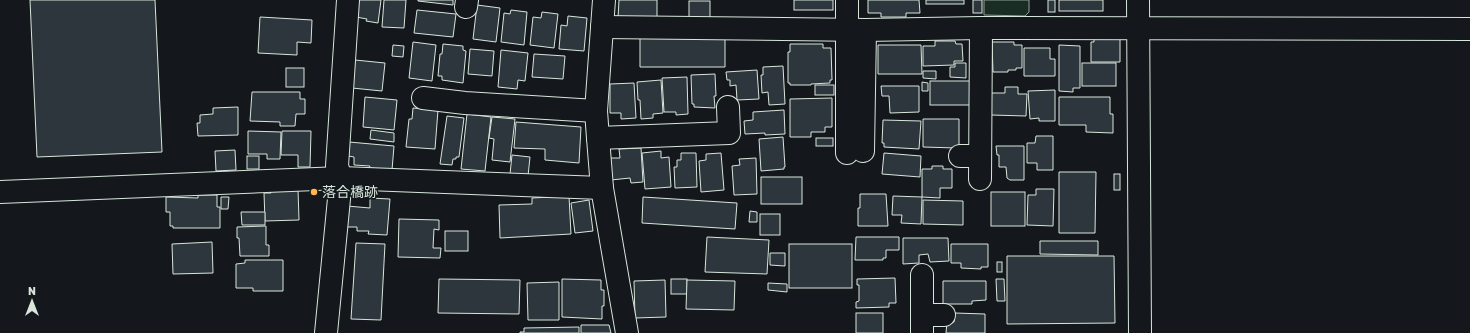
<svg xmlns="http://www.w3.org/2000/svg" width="1470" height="333" font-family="Rubik,'Noto Sans JP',sans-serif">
	<rect width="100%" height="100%" fill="#14181c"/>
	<polygon fill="#1a2d24" stroke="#939e99" points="984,0 1029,0 1029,12 1025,16 984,15"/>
	<g fill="#2c363c" stroke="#d8e6dc">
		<polygon points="30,0 155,0 162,152 37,157"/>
		<polygon points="352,0 381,0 378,23 366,21 367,19 356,17"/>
		<polygon points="384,0 406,0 404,28 382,27"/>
		<polygon points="418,0 453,0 453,5 418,1"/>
		<polygon points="619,0 657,0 657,17 618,18"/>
		<rect x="794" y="0" width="39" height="10"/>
		<polygon points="868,0 919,0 920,13 906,13 906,17 881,17 881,13 868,13"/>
		<rect x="926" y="0" width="38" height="4"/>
		<rect x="973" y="0" width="9" height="13"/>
		<rect x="1048" y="0" width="7" height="12"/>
		<rect x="1059" y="0" width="44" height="11"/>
		<rect x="689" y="1" width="21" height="18"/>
		<polygon points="477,5 500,8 496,42 473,39"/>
		<polygon points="417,10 456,14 453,37 414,33"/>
		<polygon points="511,10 527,12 524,45 501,42 504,13 510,14"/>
		<polygon points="542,12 558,14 554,48 530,45 533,17 541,18"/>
		<polygon points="568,16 587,18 584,51 559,49 561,25 567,26"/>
		<polygon points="260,17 312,20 311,43 297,42 297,55 258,53"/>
		<polygon points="640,38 725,39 725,67 640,67"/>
		<polygon points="1094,39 1120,39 1120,62 1091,62 1091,42 1094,42"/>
		<polygon points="935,41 955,41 956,44 962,44 963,61 954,61 954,65 923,66 923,46 935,46"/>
		<polygon points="413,42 436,45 432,81 409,78"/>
		<polygon points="992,42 1014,42 1014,45 1022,45 1022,68 1016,68 1016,70 1008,70 1008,72 993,72"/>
		<polygon points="443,44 463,46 463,50 466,51 463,83 442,80 442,76 438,76 440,54 442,54"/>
		<polygon points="790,44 823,44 823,48 831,48 832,80 830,80 830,83 811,84 811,85 790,85 790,83 788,83 788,52 790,52"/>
		<polygon points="393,45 404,46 403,57 392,56"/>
		<polygon points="878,45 921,45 922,74 878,74"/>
		<polygon points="1059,45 1080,46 1080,88 1073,88 1073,92 1059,91"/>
		<polygon points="1024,48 1050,48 1050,59 1055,59 1055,76 1024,76"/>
		<polygon points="470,49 494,51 492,76 468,74"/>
		<polygon points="501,50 528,53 525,81 518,80 517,89 498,87"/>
		<polygon points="534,54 565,56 563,79 532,77"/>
		<polygon points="355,60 385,63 382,91 352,88"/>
		<polygon points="955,63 966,63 966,78 950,77 950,67 955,67"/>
		<rect x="1082" y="63" width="34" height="23"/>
		<polygon points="783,66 785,104 769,105 768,92 762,93 761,75 763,75 763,67"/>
		<rect x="286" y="68" width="18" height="19"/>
		<polygon points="757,70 759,99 737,100 736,85 730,86 730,80 727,80 726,72"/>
		<polygon points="923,71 936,71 936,79 923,78"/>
		<polygon points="715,74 716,96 714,96 715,108 694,107 694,104 692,104 691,75"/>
		<polygon points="687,77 688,114 676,115 676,112 664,112 662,78"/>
		<polygon points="661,80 663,113 653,114 653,118 641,119 640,100 638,100 637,82"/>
		<rect x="930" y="81" width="40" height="24"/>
		<polygon points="922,82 928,83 928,91 922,91"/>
		<polygon points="634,83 636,118 621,119 621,113 610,113 610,84"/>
		<rect x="815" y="85" width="19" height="10"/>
		<polygon points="881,86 919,86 919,112 890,113 889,96 882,96"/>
		<polygon points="1005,87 1018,87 1018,94 1027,94 1026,116 991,115 991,93 1005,93"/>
		<polygon points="1055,90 1055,121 1039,121 1039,118 1030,119 1028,91"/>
		<polygon points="252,92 300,92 300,99 305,99 305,114 296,114 295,126 280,126 280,122 250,121"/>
		<polygon points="365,97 397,100 394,130 363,127"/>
		<polygon points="1059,97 1110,97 1110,114 1113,114 1113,133 1086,132 1086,125 1059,125"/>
		<polygon points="832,98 832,127 825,127 825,132 811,132 811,137 790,137 790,99"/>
		<polygon points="238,107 238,135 198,136 197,123 200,123 200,115 213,114 213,108"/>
		<polygon points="413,108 438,110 435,149 406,147 409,119 412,119"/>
		<polygon points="784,110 785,134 765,135 765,133 745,134 744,121 753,120 753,112"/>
		<polygon points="467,114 491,117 485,171 461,169"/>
		<polygon points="447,116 464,118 459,157 456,157 456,159 453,159 452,165 440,164"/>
		<polygon points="492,117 515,119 510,162 492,160 494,139 489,138"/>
		<polygon points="923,119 959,119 959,146 956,148 923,147"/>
		<polygon points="883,120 921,121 919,149 884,147 884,143 882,143"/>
		<polygon points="516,122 581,127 579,163 545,160 545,149 514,148"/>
		<polygon points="371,130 394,133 394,142 370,139"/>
		<polygon points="248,131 281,132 280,159 267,159 267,154 248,154"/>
		<polygon points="282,131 311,131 310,167 298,167 298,155 281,155"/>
		<polygon points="1036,136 1053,136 1053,170 1037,170 1037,163 1027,163 1027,143 1035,143"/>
		<polygon points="783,137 785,167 784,167 784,169 761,171 759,139"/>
		<rect x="816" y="138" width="17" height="8"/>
		<polygon points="349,142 394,146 392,170 369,168 370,166 354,165 354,157 348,156"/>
		<polygon points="996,146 1024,146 1024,180 1010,180 1007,178 1006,167 999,167 999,155 997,155"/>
		<polygon points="641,148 643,182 631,183 630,178 611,180 610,158 620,158 619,149"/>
		<polygon points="235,150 236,170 216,171 215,151"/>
		<polygon points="661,151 661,158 669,157 671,187 645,189 642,153"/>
		<polygon points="681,153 696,153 697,187 675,188 674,167 677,167 677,160 681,160"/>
		<polygon points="721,153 724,190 701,192 699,161 706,160 706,154"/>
		<polygon points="884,153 921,156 920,177 882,174"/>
		<polygon points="512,155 530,157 528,176 510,174"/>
		<rect x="247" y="156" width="12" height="13"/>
		<polygon points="756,158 757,194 734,195 732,166 740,165 739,159"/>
		<polygon points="932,166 943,166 943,169 952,169 952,188 940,188 940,198 922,197 922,169 932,169"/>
		<polygon points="1059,172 1096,172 1095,233 1059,233"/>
		<rect x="1114" y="174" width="6" height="16"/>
		<rect x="761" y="177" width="41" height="27"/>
		<polygon points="271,187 298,189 299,220 265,221 264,193 271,193"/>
		<polygon points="1036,189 1054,189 1053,226 1027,225 1028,195 1036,195"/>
		<rect x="991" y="192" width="34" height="34"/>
		<polygon points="860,194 886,194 888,226 858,226 858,208 860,208"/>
		<polygon points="198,195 217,195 217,207 220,207 220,228 173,228 173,226 170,226 170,212 166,212 166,197 198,198"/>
		<polygon points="569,196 571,234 500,238 499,205 532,204 532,198"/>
		<polygon points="893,196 922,197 921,224 901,223 902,215 892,215"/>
		<polygon points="221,197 229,197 228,209 221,209"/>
		<polygon points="643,197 737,203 735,229 642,223"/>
		<polygon points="370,198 390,199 387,235 368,234 369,231 357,231 357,227 346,227 347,206 370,208"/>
		<polygon points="589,200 593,231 575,233 571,203"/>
		<polygon points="923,200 963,201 963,225 923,224"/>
		<polygon points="750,211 757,212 757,222 749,222"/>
		<polygon points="241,212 265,212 265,225 242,225"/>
		<rect x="760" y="214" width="20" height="21"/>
		<polygon points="399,219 439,220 439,230 434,229 433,248 441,248 440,258 398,257"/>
		<polygon points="266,226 266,245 269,245 269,256 240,256 239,238 237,238 237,227"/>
		<rect x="445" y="231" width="23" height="20"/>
		<polygon points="707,237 769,240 767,274 705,272"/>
		<polygon points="856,237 899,237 899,250 886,250 886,258 883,258 883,260 855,260"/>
		<polygon points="903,238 948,238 949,261 930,262 928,254 919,255 919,263 903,264"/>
		<polygon points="1040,241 1098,241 1098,255 1040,254"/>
		<polygon points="212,242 213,273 173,274 172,244"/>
		<polygon points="356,243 385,244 381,320 351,319"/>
		<rect x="789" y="244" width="63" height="44"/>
		<polygon points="951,244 988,244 988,267 981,267 981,269 961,268 961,263 951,263"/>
		<polygon points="770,253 785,253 785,266 770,265"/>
		<polygon points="1007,256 1114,256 1115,323 1007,324"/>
		<polygon points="245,260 283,260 283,291 253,291 253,288 236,288 236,264 245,263"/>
		<rect x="997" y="262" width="5" height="10"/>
		<polygon points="895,278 896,303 889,303 889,307 856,308 856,302 859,301 859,285 857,285 857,279"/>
		<polygon points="439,279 520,280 519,314 438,313"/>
		<polygon points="562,279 601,280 601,290 604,290 604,306 602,306 602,319 562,317"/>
		<rect x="671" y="279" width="16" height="15"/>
		<polygon points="996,279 1004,279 1005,301 997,301"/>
		<polygon points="665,280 666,317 635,318 634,281"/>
		<polygon points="687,280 735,281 734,310 686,309"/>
		<polygon points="943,281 986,281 986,300 972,301 972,304 943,304"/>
		<polygon points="559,282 559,320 528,320 527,283"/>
		<polygon points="768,283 787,284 787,292 768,290"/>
		<rect x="856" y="313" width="27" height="20"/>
		<polygon points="955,313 985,314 985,333 946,333 947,322 954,322"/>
		<polygon points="581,325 609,325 611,333 581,333"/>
		<polygon points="579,327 579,333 520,333 520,332 524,332 524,328"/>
	</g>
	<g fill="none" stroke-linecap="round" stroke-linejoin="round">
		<g stroke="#d8e6dc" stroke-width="24">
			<g id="minor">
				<polyline points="604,0 596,111 598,138 602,188 627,333"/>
				<polyline points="847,0 847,153"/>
				<polyline points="1138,0 1140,333"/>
				<polyline points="466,7 467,0"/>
				<polyline points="602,27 865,30 981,28 1470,29"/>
				<polyline points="423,98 465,103 596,111"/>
				<polyline points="598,138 729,133 728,107"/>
				<polyline points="863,151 865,30"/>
				<polyline points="960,156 980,156"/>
				<polyline points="980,179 981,28"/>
				<polyline points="0,192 341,178 602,188"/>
				<polyline points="922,275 922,333"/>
				<polyline points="922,315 944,315"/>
				<polyline points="326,333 341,178 337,166 348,0"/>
			</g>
		</g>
		<use href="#minor" stroke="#14181c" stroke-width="22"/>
	</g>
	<circle fill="#ffb74d" stroke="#14181c" stroke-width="1.5" cx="314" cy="192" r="4"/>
	<g text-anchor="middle" stroke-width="3" stroke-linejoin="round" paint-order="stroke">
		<g font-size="14" fill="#d8e6dc" stroke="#14181c" text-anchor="start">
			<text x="322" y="197">落合橋跡</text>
		</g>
	</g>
	<g transform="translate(32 301)" stroke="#14181c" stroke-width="3" paint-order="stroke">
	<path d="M0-3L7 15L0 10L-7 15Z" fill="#d8e6dc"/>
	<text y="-6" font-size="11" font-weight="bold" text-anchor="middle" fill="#d8e6dc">N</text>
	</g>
</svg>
